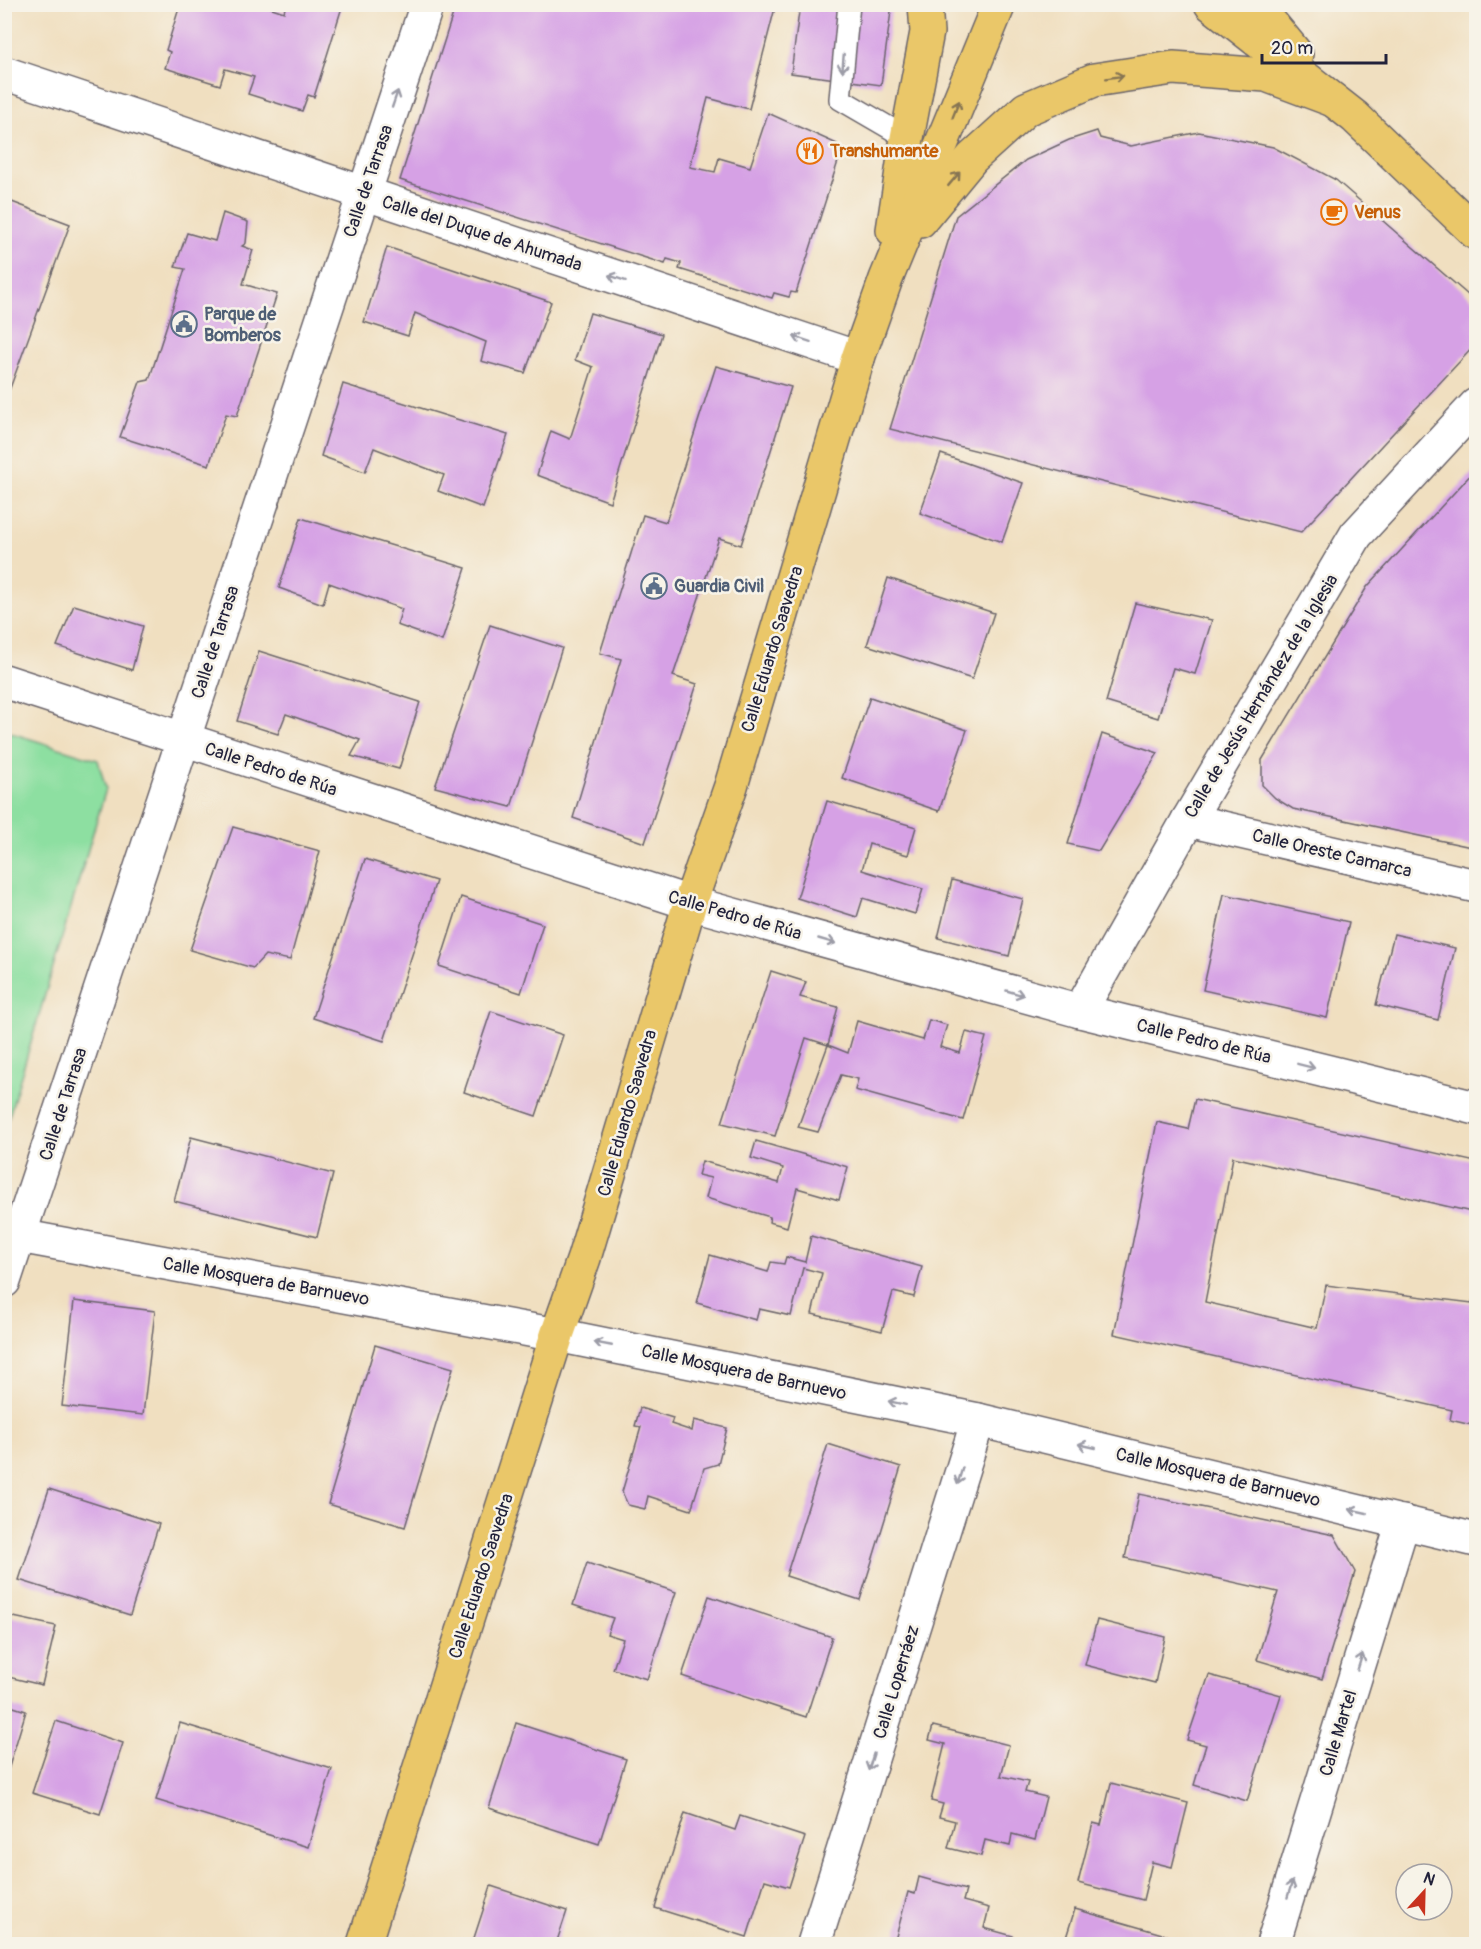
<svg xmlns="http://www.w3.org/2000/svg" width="1481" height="1949" font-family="Pangolin,sans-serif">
	<rect width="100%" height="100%" fill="#f7f3e8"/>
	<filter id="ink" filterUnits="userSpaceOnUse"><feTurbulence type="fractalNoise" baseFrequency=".0167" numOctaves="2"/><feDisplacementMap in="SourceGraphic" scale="12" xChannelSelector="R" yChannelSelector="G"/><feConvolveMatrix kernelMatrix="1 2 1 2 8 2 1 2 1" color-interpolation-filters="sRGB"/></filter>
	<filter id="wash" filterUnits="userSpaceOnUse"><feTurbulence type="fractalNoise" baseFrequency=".008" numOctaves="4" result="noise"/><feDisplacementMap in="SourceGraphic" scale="24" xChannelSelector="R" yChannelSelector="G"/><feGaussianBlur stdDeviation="1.35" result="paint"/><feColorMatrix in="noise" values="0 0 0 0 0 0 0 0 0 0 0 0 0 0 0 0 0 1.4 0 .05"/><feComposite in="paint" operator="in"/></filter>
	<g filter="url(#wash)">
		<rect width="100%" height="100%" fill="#f0dfc0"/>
		<polygon fill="#8ddfa1" stroke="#58806e" stroke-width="1.5" points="5,731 98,760 106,789 5,1130"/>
		<g id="blocks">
			<g fill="#d6a1e5">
				<polygon points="286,4 343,4 314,97 308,95 302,111 248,94 254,77 225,69 220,85 165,68 170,52 166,50 180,5 263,5 284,12"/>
				<polygon points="456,4 776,4 749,109 708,98 690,167 715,172 719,158 750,167 768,113 837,144 836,150 841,152 796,293 791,292 789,297 774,293 772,298 679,269 681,263 667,259 665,264 400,180"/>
				<polygon points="800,4 892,4 881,85 791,73"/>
				<polygon points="1097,131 1100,138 1131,146 1199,132 1273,147 1336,180 1476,302 1476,344 1301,532 890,429 956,216 1026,160 1069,140"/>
				<polygon points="4,199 70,224 5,402 4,401"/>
				<polygon points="223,213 248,222 246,243 242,246 253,250 243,284 277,294 237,416 226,414 209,465 120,437 140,382 149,380 185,269 175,267 187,233 215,241"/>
				<polygon points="387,247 551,302 525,373 481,361 486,342 415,313 408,336 364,322"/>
				<polygon points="590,313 662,334 610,502 537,475 551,431 570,439 593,367 575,360"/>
				<polygon points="716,366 791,387 741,545 719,538 673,676 697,684 645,843 573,818 621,659 600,653 643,515 666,522"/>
				<polygon points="343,384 508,435 483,508 438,491 444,475 374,448 365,472 321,456"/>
				<polygon points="941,454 1023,483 1002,542 920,513"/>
				<polygon points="1476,469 1476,848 1293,809 1275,798 1262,785 1262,760 1367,587"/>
				<polygon points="301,518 466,568 442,641 397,625 402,609 329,583 323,604 279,588"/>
				<polygon points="888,578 994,613 972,679 867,645"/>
				<polygon points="1135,603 1212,620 1195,674 1173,668 1158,718 1106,702"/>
				<polygon points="74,605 143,626 132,670 57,646"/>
				<polygon points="490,625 562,648 511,807 435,787"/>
				<polygon points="259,651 420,702 399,769 351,756 360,740 286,714 278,734 237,721"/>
				<polygon points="870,697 967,730 939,811 842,778"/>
				<polygon points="1102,734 1158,753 1099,851 1068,844"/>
				<polygon points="827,801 916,827 908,855 869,844 862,870 923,889 915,914 863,898 857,917 797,898"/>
				<polygon points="233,827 320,851 290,960 265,955 253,968 190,950"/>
				<polygon points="365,859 436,881 384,1041 313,1018"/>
				<polygon points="952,880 1023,899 1009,956 938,938"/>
				<polygon points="1224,894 1349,922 1327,1018 1203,990"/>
				<polygon points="461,897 543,924 521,993 439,966"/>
				<polygon points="1394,934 1455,948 1438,1020 1376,1005"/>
				<polygon points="771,971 806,982 800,997 838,1007 828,1045 806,1038 775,1136 722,1123"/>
				<polygon points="491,1011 563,1035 536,1116 464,1092"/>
				<polygon points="929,1020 947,1025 940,1047 960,1053 966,1032 986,1037 963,1120 855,1090 858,1079 841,1075 818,1132 798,1127 828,1045 848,1053 857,1021 923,1040"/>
				<polygon points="1195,1099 1476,1162 1476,1213 1233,1157 1205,1302 1317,1328 1326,1285 1472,1303 1476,1284 1476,1426 1450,1420 1452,1410 1114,1334 1157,1122 1188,1129"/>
				<polygon points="191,1137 333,1174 317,1237 174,1201"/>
				<polygon points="756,1141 848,1167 839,1200 797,1188 787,1227 769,1222 770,1217 706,1198 711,1178 698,1175 702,1161 779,1183 783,1168 751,1158"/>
				<polygon points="811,1236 922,1267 914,1297 893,1292 882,1331 812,1314 822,1273 803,1268 791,1316 759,1309 756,1320 697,1303 710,1255 768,1272 771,1262 784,1264 786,1257 805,1262"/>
				<polygon points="74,1301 155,1311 143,1415 62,1406"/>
				<polygon points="375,1345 453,1368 405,1527 328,1504"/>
				<polygon points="640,1408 673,1418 671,1424 692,1431 694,1420 727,1428 718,1464 704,1468 691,1510 648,1496 645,1509 628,1505 622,1492 641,1427 635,1426"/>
				<polygon points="828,1444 901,1467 860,1600 786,1576"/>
				<polygon points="49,1489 159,1524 130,1615 19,1580"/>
				<polygon points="1139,1494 1334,1535 1355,1572 1322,1679 1257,1660 1278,1592 1125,1558"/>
				<polygon points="587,1563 676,1592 647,1679 613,1669 623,1639 607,1634 613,1618 573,1605"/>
				<polygon points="709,1596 832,1637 806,1717 682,1676"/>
				<polygon points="4,1615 56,1626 42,1685 4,1676"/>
				<polygon points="1097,1620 1165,1637 1155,1683 1085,1665"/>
				<polygon points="1209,1675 1281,1695 1247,1801 1194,1785 1206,1745 1187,1740"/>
				<polygon points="4,1704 26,1711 5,1780 4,1780"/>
				<polygon points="56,1721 123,1743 100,1814 32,1793"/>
				<polygon points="180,1723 332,1769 308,1847 156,1800"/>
				<polygon points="516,1723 626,1759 599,1844 489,1808"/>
				<polygon points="933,1726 1009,1745 1001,1776 1028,1782 1025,1792 1046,1797 1035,1840 1012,1834 1010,1846 985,1840 981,1856 948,1848 955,1821 939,1817 943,1804 931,1801 945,1744 929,1740"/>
				<polygon points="1111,1783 1188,1803 1172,1867 1152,1862 1143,1900 1078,1883 1093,1823 1101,1825"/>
				<polygon points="685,1813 735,1830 740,1816 805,1837 789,1887 765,1880 747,1937 655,1908"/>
				<polygon points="919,1877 966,1890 963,1901 989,1908 984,1928 1013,1936 1011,1944 894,1944 908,1892 915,1894"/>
				<polygon points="491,1886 567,1911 556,1944 472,1944"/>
				<polygon points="1075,1909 1190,1942 1189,1944 1064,1944"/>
			</g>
		</g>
	</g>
	<g filter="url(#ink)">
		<use href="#blocks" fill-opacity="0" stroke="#6a646a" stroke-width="1.5"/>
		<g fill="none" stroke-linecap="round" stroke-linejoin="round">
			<g stroke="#6a646a" stroke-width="24">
				<polyline id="service" points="849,4 840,99 907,138"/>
			</g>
			<g stroke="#6a646a" stroke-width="36">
				<g id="minor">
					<polyline points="4,73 858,358"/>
					<polyline points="4,681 690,903 1080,1011 1476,1108"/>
					<polyline points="1188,820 1476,886"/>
					<polyline points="1080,1011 1188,820 1356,535 1476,405"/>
					<polyline points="4,1235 19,1236 557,1335 978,1420 1476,1540"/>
					<polyline points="4,1281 427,4"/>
					<polyline points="814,1944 978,1420"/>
					<polyline points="1273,1944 1403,1522"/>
				</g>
			</g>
			<g stroke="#6a646a" stroke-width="36">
				<g id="primary">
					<polyline points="1211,4 1355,117 1476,233"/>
					<polyline points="1255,4 1296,54"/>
					<polyline points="920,221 972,158 1026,109 1094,80 1173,68 1266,75 1333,100"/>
					<polyline points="893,230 907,138 927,32 925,4"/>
					<polyline points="364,1944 557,1335 584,1258 690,903 731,786 858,358 886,279 999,4"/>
				</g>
			</g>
			<use href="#service" stroke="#fff" stroke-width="21"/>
			<use href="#minor" stroke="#fff" stroke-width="33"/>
			<use href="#primary" stroke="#eac769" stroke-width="33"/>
		</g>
		<defs><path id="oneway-shaft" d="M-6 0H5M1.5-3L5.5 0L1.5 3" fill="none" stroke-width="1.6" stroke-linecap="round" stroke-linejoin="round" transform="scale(1.5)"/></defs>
		<g stroke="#9c9ca7">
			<use href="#oneway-shaft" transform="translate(843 63) rotate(95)"/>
			<use href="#oneway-shaft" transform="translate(395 99) rotate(-71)"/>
			<use href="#oneway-shaft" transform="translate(617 278) rotate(-162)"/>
			<use href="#oneway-shaft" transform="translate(802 339) rotate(-162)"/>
			<use href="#oneway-shaft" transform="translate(827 941) rotate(16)"/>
			<use href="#oneway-shaft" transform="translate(1015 993) rotate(16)"/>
			<use href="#oneway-shaft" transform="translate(1306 1066) rotate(14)"/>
			<use href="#oneway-shaft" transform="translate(603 1344) rotate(-169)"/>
			<use href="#oneway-shaft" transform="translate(897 1403) rotate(-168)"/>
			<use href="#oneway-shaft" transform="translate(1087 1446) rotate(-167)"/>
			<use href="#oneway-shaft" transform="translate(960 1476) rotate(107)"/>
			<use href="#oneway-shaft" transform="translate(1358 1511) rotate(-167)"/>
			<use href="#oneway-shaft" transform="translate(1360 1662) rotate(-73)"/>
			<use href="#oneway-shaft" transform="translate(871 1762) rotate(107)"/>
			<use href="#oneway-shaft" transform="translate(1290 1889) rotate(-73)"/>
		</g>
		<g stroke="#867452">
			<use href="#oneway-shaft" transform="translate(1115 77) rotate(-9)"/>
			<use href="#oneway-shaft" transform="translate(956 109) rotate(-68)"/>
			<use href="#oneway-shaft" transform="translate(954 179) rotate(-50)"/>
		</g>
	</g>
	<defs>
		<g id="restaurant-ring" transform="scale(1.35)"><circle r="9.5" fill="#f7f3e8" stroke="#e8710a" stroke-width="1.5"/><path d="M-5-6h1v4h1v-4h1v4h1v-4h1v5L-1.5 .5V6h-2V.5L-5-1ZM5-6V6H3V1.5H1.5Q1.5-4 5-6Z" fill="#e8710a"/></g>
		<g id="cafe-ring" transform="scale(1.35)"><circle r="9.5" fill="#f7f3e8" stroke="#e8710a" stroke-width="1.5"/><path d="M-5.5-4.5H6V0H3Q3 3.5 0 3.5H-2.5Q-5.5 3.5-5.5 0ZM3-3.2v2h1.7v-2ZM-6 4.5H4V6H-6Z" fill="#e8710a"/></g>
		<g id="civic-ring" transform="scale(1.35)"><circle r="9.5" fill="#f7f3e8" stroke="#5c6f8a" stroke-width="1.5"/><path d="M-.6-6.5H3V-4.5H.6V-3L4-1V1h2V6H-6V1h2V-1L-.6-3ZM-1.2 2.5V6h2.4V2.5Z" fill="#5c6f8a"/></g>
	</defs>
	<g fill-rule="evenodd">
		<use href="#restaurant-ring" x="810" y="151"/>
		<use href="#cafe-ring" x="1334" y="212"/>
		<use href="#civic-ring" x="184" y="324"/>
		<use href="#civic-ring" x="654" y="586"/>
	</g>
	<g text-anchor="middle" stroke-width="5" stroke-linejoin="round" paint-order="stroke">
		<g font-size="18" font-weight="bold" fill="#c56008" stroke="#f7f3e8" text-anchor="start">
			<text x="830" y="157">Transhumante</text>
			<text x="1354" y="218">Venus</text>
		</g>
		<g font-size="18" fill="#22223b" stroke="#f7f3e8">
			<text transform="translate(368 181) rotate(-71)" y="6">Calle de Tarrasa</text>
			<text transform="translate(482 233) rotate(18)" y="6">Calle del Duque de Ahumada</text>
			<text transform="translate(215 642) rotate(-72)" y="6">Calle de Tarrasa</text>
			<text transform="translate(772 649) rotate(-73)" y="6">Calle Eduardo Saavedra</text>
			<text transform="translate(1261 696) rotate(-59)" y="6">Calle de Jesús Hernández de la Iglesia</text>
			<text transform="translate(271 769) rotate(18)" y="6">Calle Pedro de Rúa</text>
			<text transform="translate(1332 853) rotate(13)" y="6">Calle Oreste Camarca</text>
			<text transform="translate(735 915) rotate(16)" y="6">Calle Pedro de Rúa</text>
			<text transform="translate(1204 1041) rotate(14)" y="6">Calle Pedro de Rúa</text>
			<text transform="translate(63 1104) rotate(-72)" y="6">Calle de Tarrasa</text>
			<text transform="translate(627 1113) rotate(-74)" y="6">Calle Eduardo Saavedra</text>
			<text transform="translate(266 1281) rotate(10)" y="6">Calle Mosquera de Barnuevo</text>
			<text transform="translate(744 1372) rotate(12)" y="6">Calle Mosquera de Barnuevo</text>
			<text transform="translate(1218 1477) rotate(13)" y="6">Calle Mosquera de Barnuevo</text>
			<text transform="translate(481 1576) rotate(-72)" y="6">Calle Eduardo Saavedra</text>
			<text transform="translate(896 1682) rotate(-73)" y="6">Calle Loperráez</text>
			<text transform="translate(1338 1733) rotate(-73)" y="6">Calle Martel</text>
		</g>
		<g font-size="18" font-weight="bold" fill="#4e5e75" stroke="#f7f3e8" text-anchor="start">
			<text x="204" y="320">Parque de<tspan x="204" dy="21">Bomberos</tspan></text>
			<text x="674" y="592">Guardia Civil</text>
		</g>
	</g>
	<rect width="1481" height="1949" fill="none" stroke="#f7f3e8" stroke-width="24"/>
	<g transform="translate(1424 1892) rotate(22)"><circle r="28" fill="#f7f3e8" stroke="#a29fa3" stroke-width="1.5"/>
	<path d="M0-4.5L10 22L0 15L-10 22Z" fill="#c8321e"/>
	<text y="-9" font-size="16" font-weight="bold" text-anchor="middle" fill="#22223b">N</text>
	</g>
	<path d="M1262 54v9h124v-9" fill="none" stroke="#22223b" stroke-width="3"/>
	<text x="1271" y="54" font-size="18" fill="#22223b" stroke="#f7f3e8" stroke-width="4.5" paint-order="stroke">20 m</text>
</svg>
